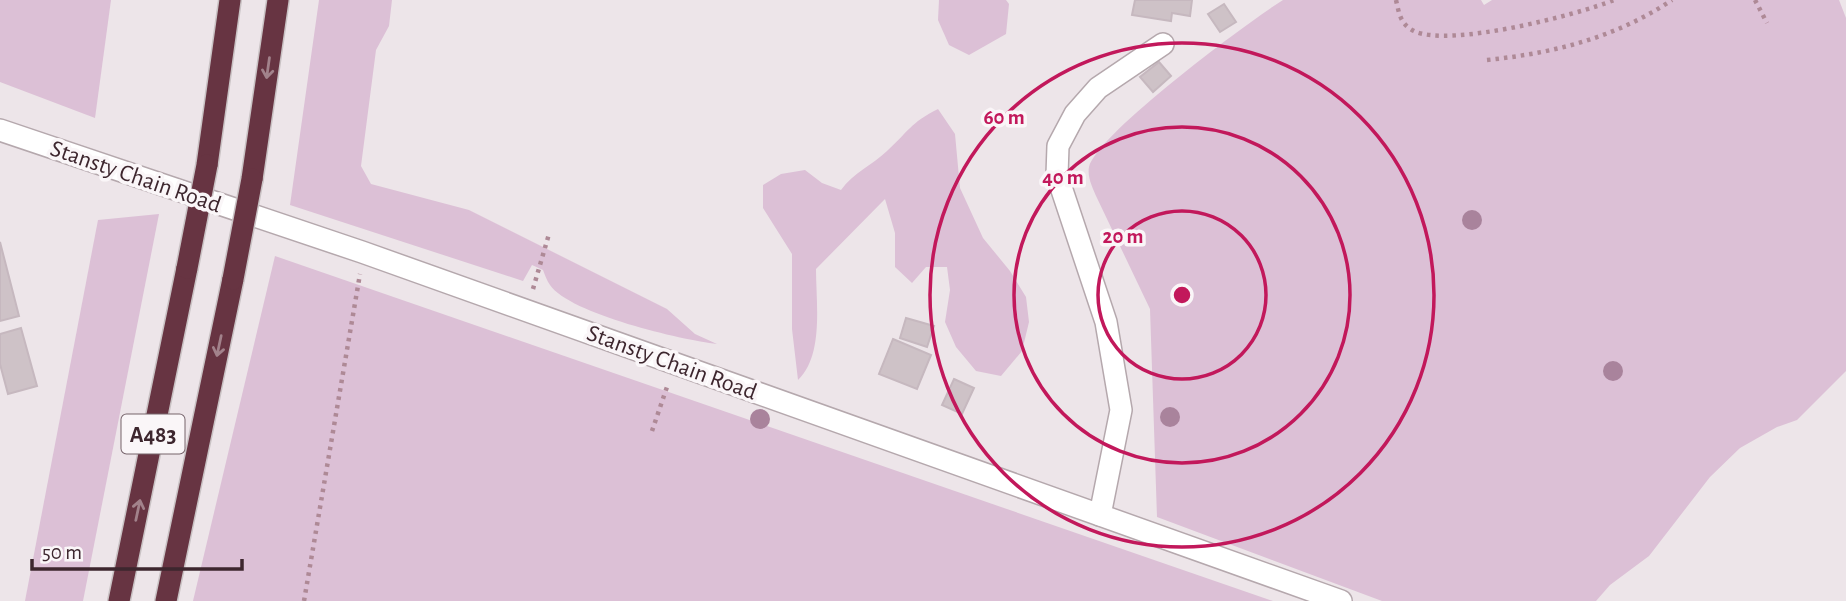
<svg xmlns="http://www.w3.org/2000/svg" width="1846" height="601" font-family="'Alegreya Sans',sans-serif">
	<rect width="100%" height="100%" fill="#ede5e9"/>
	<g fill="#dcc0d6">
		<polygon points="0,0 111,0 95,118 0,82"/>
		<path d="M319,0H392L389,26L376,50L361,166L371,184L469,210L667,309L695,334L717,344C682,340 570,314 550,285C547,281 545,275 543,270L532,265L523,281L290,205Z"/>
		<polygon points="939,0 1006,0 1009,4 1006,34 969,55 949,45 938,20"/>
		<path d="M1283,0H1481L1484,5L1492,0H1839L1846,18V371L1797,420L1777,427L1740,448L1710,477L1649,556L1610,585L1596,601H1382L1157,517L1150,309L1097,198C1093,189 1087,177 1089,167C1097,134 1249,21 1283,0Z"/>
		<path d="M938,109L955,134L960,188L983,238L1010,271L1026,297L1029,322L1022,351L1001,376L976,371L956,347L945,322L950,290L947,267H926L912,283L895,267V233L885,199L816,269C816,303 824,355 798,380L792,329V254L763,208V185L781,174L805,170L822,183L841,190C854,172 871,166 887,151C908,132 910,123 938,109Z"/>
		<polygon points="159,214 83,601 25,601 98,220"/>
		<polygon points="275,256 1273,601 193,601"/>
	</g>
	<g fill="#cec2c7" stroke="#c6b8bf" stroke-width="2">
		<polygon points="1135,0 1192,0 1190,16 1172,13 1171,21 1132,15"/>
		<polygon points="1224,4 1236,22 1220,32 1208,14"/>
		<polygon points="1159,62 1171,76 1153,92 1140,77"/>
		<polygon points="0,242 19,316 0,321"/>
		<polygon points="906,318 934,326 927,347 900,338"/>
		<polygon points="21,328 37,386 8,394 0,364 0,334"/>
		<polygon points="893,339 931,355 917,389 879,374"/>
		<polygon points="954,379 974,388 962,414 942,405"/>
	</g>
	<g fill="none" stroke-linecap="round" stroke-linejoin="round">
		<g stroke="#b5a8ad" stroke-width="24">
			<g id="minor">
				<polyline points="0,130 362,252 1341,601"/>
				<polyline points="1100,515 1121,410 1106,322 1057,175 1058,146 1075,114 1098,88 1163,44"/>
			</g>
		</g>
		<g stroke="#c9c2c4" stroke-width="24">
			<g id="highway">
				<polyline points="207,165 230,0"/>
				<polyline points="252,179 278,0"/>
				<polyline points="119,601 187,268"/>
				<polyline points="166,601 233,279"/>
			</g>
		</g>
		<g stroke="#ae8996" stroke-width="4.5" stroke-dasharray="3.5 5" stroke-linecap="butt">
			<path d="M1396,0C1399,13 1400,24 1414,31C1449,48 1577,15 1614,0"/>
			<polyline points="1755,0 1767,23"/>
			<path d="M1487,60C1554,53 1615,38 1672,0"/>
			<polyline points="533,289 549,234"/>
			<polyline points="652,431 668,384"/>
			<polyline points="304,601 360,274"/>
		</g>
		<use href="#minor" stroke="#fff" stroke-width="21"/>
		<use href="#highway" stroke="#673442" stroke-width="21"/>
		<g stroke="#c9c2c4" stroke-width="24" stroke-linecap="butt">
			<g id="highway-bridge">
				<polyline points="187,268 207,165"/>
				<polyline points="233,279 252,179"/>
			</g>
		</g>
		<use href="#highway-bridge" stroke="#673442" stroke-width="21"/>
	</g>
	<g fill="#a9839c">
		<circle cx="1472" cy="220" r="10"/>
		<circle cx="1613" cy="371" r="10"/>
		<circle cx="1170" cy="417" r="10"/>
		<circle cx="760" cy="419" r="10"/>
	</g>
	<defs><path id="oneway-shaft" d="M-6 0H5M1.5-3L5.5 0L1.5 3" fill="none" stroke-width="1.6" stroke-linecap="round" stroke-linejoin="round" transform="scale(1.75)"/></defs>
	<g stroke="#a2828b">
		<use href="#oneway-shaft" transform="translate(268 68) rotate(98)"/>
		<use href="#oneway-shaft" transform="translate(219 346) rotate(102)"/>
		<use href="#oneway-shaft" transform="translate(138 510) rotate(-78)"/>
	</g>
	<g fill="none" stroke="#c2185b" stroke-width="3.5">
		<circle cx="1182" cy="295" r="84"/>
		<circle cx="1182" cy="295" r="168"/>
		<circle cx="1182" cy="295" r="252"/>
	</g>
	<g text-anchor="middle" stroke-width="7" stroke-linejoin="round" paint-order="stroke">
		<rect fill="#faf6f8" stroke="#76646b" stroke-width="2" x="121.5" y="414.5" width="63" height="39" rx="5"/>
		<g font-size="23" font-weight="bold" fill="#3d262e">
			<text x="153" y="442">A483</text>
		</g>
		<g font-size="24" fill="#3d262e" stroke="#faf6f8">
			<text transform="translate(136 176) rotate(19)" y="8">Stansty Chain Road</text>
			<text transform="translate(672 362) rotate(20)" y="8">Stansty Chain Road</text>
		</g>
	</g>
	<circle cx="1182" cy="295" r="10" fill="#c2185b" stroke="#faf6f8" stroke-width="3.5"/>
	<g font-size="21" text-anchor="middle" font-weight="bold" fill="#c2185b" stroke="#faf6f8" stroke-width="7" stroke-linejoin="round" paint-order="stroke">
		<text x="1004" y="124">60 m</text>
		<text x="1063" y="184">40 m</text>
		<text x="1123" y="243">20 m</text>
	</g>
	<path d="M32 559v10h210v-10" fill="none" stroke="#3d262e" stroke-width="3.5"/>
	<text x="42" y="559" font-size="21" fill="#3d262e" stroke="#faf6f8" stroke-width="5" paint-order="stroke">50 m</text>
</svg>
